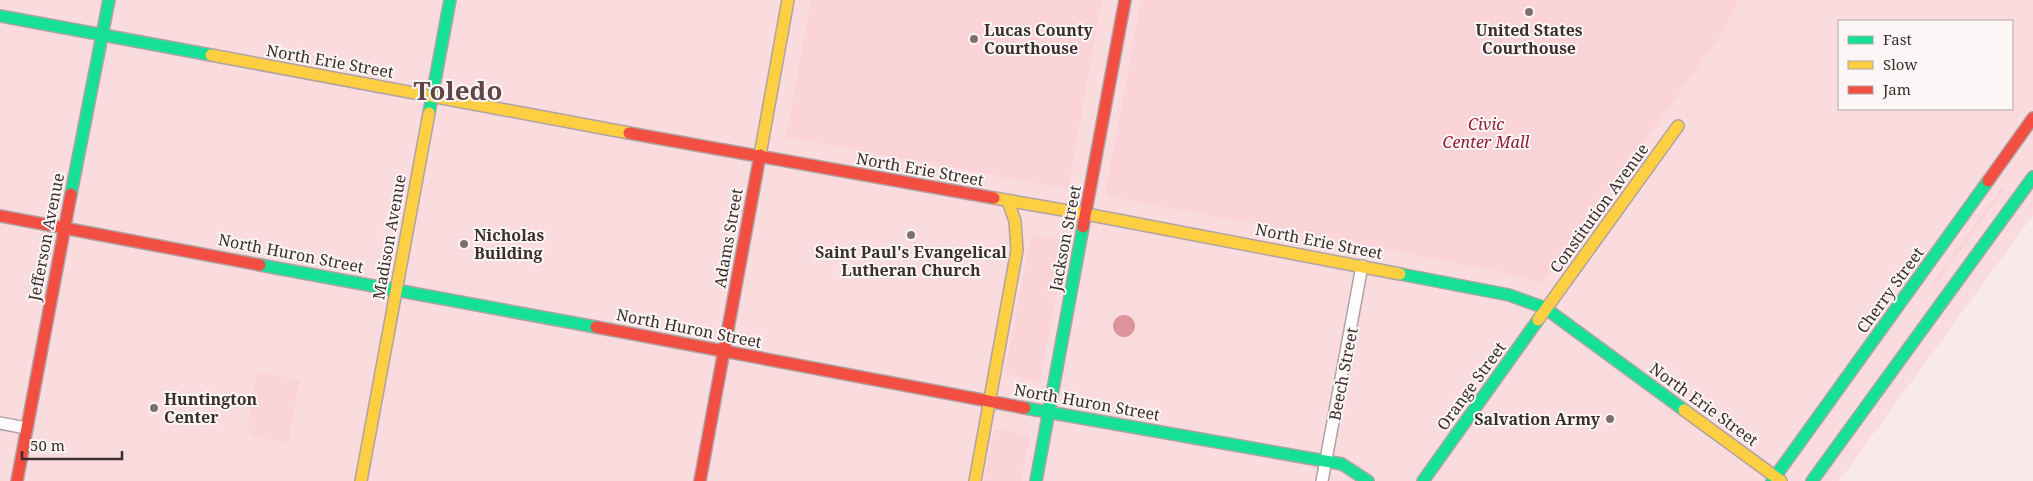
<svg xmlns="http://www.w3.org/2000/svg" width="2033" height="481" font-family="'Noto Serif',serif">
	<rect width="100%" height="100%" fill="#f8e9ea"/>
	<path fill="#fadcdf" fill-rule="evenodd" d="M0,0H2033V215L1839,481H0ZM1839,21H2012V109H1839Z"/>
	<g fill="#fbd4d7">
		<polygon points="811,0 1102,0 1068,189 786,137"/>
		<polygon points="1141,0 1739,0 1721,35 1547,277 1538,283 1502,272 1111,197 1106,190"/>
		<polygon points="2002,187 2004,191 1935,285 1932,285 1932,283"/>
		<polygon points="1031,234 1067,241 1040,382 1004,374"/>
		<polygon points="257,371 300,380 288,443 255,437 247,427"/>
		<polygon points="994,429 1030,435 1021,481 984,481"/>
	</g>
	<circle fill="#dc939c" cx="1124" cy="326" r="11"/>
	<g fill="none" stroke-linecap="round" stroke-linejoin="round">
		<g stroke="#afa3a4" stroke-width="14">
			<g id="street">
				<polyline points="0,423 26,428"/>
				<polyline points="1322,481 1362,266"/>
			</g>
		</g>
		<g stroke="#afa3a4" stroke-width="14">
			<g id="fast">
				<polyline points="0,16 211,55"/>
				<polyline points="429,113 450,0"/>
				<polyline points="71,194 109,0"/>
				<polyline points="260,265 596,327"/>
				<polyline points="1400,274 1509,295 1545,308 1684,410"/>
				<polyline points="1025,408 1342,464 1368,481"/>
				<polyline points="1036,481 1083,227"/>
				<polyline points="1423,481 1538,320"/>
				<polyline points="1772,481 1988,181"/>
				<polyline points="1812,481 2033,177"/>
			</g>
		</g>
		<g stroke="#afa3a4" stroke-width="14">
			<g id="slow">
				<polyline points="211,55 629,133"/>
				<polyline points="760,155 788,0"/>
				<polyline points="994,198 1086,214 1400,274"/>
				<polyline points="1538,320 1678,126"/>
				<polyline points="1684,410 1781,481"/>
				<polyline points="361,481 429,113"/>
				<polyline points="975,481 1017,250 1015,221 1008,201"/>
			</g>
		</g>
		<g stroke="#afa3a4" stroke-width="14">
			<g id="jam">
				<polyline points="629,133 994,198"/>
				<polyline points="1988,181 2033,118"/>
				<polyline points="0,216 260,265"/>
				<polyline points="1083,227 1125,0"/>
				<polyline points="596,327 1025,408"/>
				<polyline points="17,481 71,194"/>
				<polyline points="700,481 760,155"/>
			</g>
		</g>
		<use href="#street" stroke="#fefcfc" stroke-width="11"/>
		<use href="#fast" stroke="#16e098" stroke-width="11"/>
		<use href="#slow" stroke="#ffcf43" stroke-width="11"/>
		<use href="#jam" stroke="#f24e42" stroke-width="11"/>
	</g>
	<g fill="#7d6f70" stroke="#fdf6f6" stroke-width="2">
		<circle cx="1529" cy="12" r="5"/>
		<circle cx="974" cy="39" r="5"/>
		<circle cx="911" cy="235" r="5"/>
		<circle cx="464" cy="244" r="5"/>
		<circle cx="154" cy="408" r="5"/>
		<circle cx="1610" cy="419" r="5"/>
	</g>
	<g text-anchor="middle" stroke-width="4" stroke-linejoin="round" paint-order="stroke">
		<g font-size="16" font-weight="bold" fill="#3b2e2f" stroke="#fdf6f6" text-anchor="start">
			<text x="984" y="36">Lucas County<tspan x="984" dy="18">Courthouse</tspan></text>
			<text x="1529" y="36" text-anchor="middle">United States<tspan x="1529" dy="18">Courthouse</tspan></text>
			<text x="474" y="241">Nicholas<tspan x="474" dy="18">Building</tspan></text>
			<text x="911" y="258" text-anchor="middle">Saint Paul's Evangelical<tspan x="911" dy="18">Lutheran Church</tspan></text>
			<text x="164" y="405">Huntington<tspan x="164" dy="18">Center</tspan></text>
			<text x="1600" y="425" text-anchor="end">Salvation Army</text>
		</g>
		<g font-size="16" fill="#3b2e2f" stroke="#fdf6f6">
			<text transform="translate(330 61) rotate(10)" y="6">North Erie Street</text>
			<text transform="translate(920 169) rotate(10)" y="6">North Erie Street</text>
			<text transform="translate(1599 208) rotate(-54)" y="6">Constitution Avenue</text>
			<text transform="translate(46 237) rotate(-79)" y="6">Jefferson Avenue</text>
			<text transform="translate(389 237) rotate(-80)" y="6">Madison Avenue</text>
			<text transform="translate(728 238) rotate(-80)" y="6">Adams Street</text>
			<text transform="translate(1065 238) rotate(-79)" y="6">Jackson Street</text>
			<text transform="translate(1319 241) rotate(11)" y="6">North Erie Street</text>
			<text transform="translate(291 253) rotate(11)" y="6">North Huron Street</text>
			<text transform="translate(1890 290) rotate(-54)" y="6">Cherry Street</text>
			<text transform="translate(689 328) rotate(11)" y="6">North Huron Street</text>
			<text transform="translate(1343 374) rotate(-79)" y="6">Beech Street</text>
			<text transform="translate(1471 386) rotate(-54)" y="6">Orange Street</text>
			<text transform="translate(1087 402) rotate(10)" y="6">North Huron Street</text>
			<text transform="translate(1704 404) rotate(36)" y="6">North Erie Street</text>
		</g>
		<g font-size="16" font-style="italic" fill="#911a39" stroke="#fdf6f6">
			<text x="1486" y="130">Civic<tspan x="1486" dy="18">Center Mall</tspan></text>
		</g>
		<g font-size="26" font-weight="bold" fill="#5f4547" stroke="#fdf6f6">
			<text x="458" y="100">Toledo</text>
		</g>
	</g>
	<rect x="1838" y="20" width="175" height="90" fill="#fdf6f6" stroke="#afa6a6"/>
	<rect x="1848" y="36" width="25" height="8" fill="#16e098" stroke="#afa6a6"/>
	<text x="1883" y="45" font-size="15" fill="#3b2e2f">Fast</text>
	<rect x="1848" y="61" width="25" height="8" fill="#ffcf43" stroke="#afa6a6"/>
	<text x="1883" y="70" font-size="15" fill="#3b2e2f">Slow</text>
	<rect x="1848" y="86" width="25" height="8" fill="#f24e42" stroke="#afa6a6"/>
	<text x="1883" y="95" font-size="15" fill="#3b2e2f">Jam</text>
	<path d="M22 451v8h100v-8" fill="none" stroke="#3b2e2f" stroke-width="2.5"/>
	<text x="30" y="451" font-size="15" fill="#3b2e2f" stroke="#fdf6f6" stroke-width="4" paint-order="stroke">50 m</text>
</svg>
